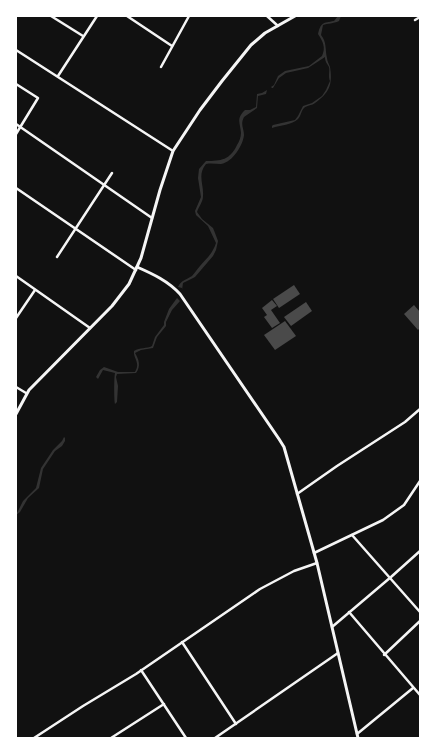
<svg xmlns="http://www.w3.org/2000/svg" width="436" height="754" font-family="Arial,sans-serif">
	<rect width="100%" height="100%" fill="#111"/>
	<g fill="#333">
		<path d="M338,16H341L339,21C333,24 328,23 323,25L321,35C327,42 325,50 327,58C327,61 329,64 330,67C333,85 329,93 315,103C311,106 307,105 304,108C301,111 301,116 298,119C292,125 280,125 272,128V126L273,125L295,120L298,116L303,106L312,103L322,96L326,90L330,81C328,76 330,71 329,67C327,63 325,62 325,57L308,68L286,73L279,78L273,88H272L271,87L274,85L278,76L285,71L309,66L322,56C326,47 323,42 318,34C321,22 323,23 334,21Z"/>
		<path d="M267,90L266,94L258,96L257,108L244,117C240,125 244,128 244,135C243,145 233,162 221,164C216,164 211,163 206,164C197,175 204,184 203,196C203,202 199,206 197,212L202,219L213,228L215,233L218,241L216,250L213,256L195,277L183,283L182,290V288L178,287C181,280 186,280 192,276C195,273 197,269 200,266C207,258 213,253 216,243L208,226L196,215L195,211L201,197L198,178L199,169L206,161C221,161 230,160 237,145C239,142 241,137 241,133C240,122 236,119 245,110H250L256,107L257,94L262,93Z"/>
		<path d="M177,298L180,301L172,310L166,322V326L157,337L153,348L141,350L135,353C139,360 141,366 136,373L117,374L116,377L118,386L117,402L115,404C114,399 114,377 115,373L103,370L98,379L96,377L100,370L104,367L118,372H135C141,363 133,358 134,351C140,347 147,349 152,346L155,337L164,325V322L169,309Z"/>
		<polygon points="64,437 65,438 65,441 62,446 55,451 43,469 39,488 28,498 20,512 16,515 23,501 36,488 41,468 53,450 62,441"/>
	</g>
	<g fill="#4a4a4a">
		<polygon points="294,285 300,294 279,308 273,299"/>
		<polygon points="272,300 277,306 271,310 280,323 272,328 264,317 267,315 262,308"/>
		<polygon points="306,302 312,311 291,326 284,317"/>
		<polygon points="414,305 420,312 420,328 418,330 404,314"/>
		<polygon points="285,321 296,336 275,350 264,335"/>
	</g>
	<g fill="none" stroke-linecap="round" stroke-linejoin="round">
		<g stroke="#f5f5f5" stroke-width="2.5">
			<polyline points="51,16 83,36"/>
			<polyline points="127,16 172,46"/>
			<polyline points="267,16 278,26"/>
			<polyline points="415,20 420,17"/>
			<polyline points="16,50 173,151"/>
			<polyline points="161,67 189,16"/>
			<polyline points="58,76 97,16"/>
			<polyline points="16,84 38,98 16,134"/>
			<polyline points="16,124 152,218"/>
			<polyline points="16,188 136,270"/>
			<polyline points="57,257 112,173"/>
			<polyline points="16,276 90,328"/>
			<polyline points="16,318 35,290"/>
			<polyline points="16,387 26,393"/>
			<polyline points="297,494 337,466 405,422 420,409"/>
			<polyline points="352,535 420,612"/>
			<polyline points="314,553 383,520 404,505 420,481"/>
			<polyline points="349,612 420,695"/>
			<polyline points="332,627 391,577 420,551"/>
			<polyline points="182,642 236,724"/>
			<polyline points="384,655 420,621"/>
			<polyline points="141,670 186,738"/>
			<polyline points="357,734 413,688"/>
			<polyline points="34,738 83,706 136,674 260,589 294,571 317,563"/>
			<polyline points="111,738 164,704"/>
			<polyline points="215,738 338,653"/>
		</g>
		<g stroke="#f5f5f5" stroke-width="3">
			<path d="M137,267C153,274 168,281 180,294L279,439L284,447L317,563L358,738"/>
			<polyline points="16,414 29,390 112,306 129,284 141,258 160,190 173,151 200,110 222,81 251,45 265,33 295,16"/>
		</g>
	</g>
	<rect width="436" height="754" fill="none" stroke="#ffffff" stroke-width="34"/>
</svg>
